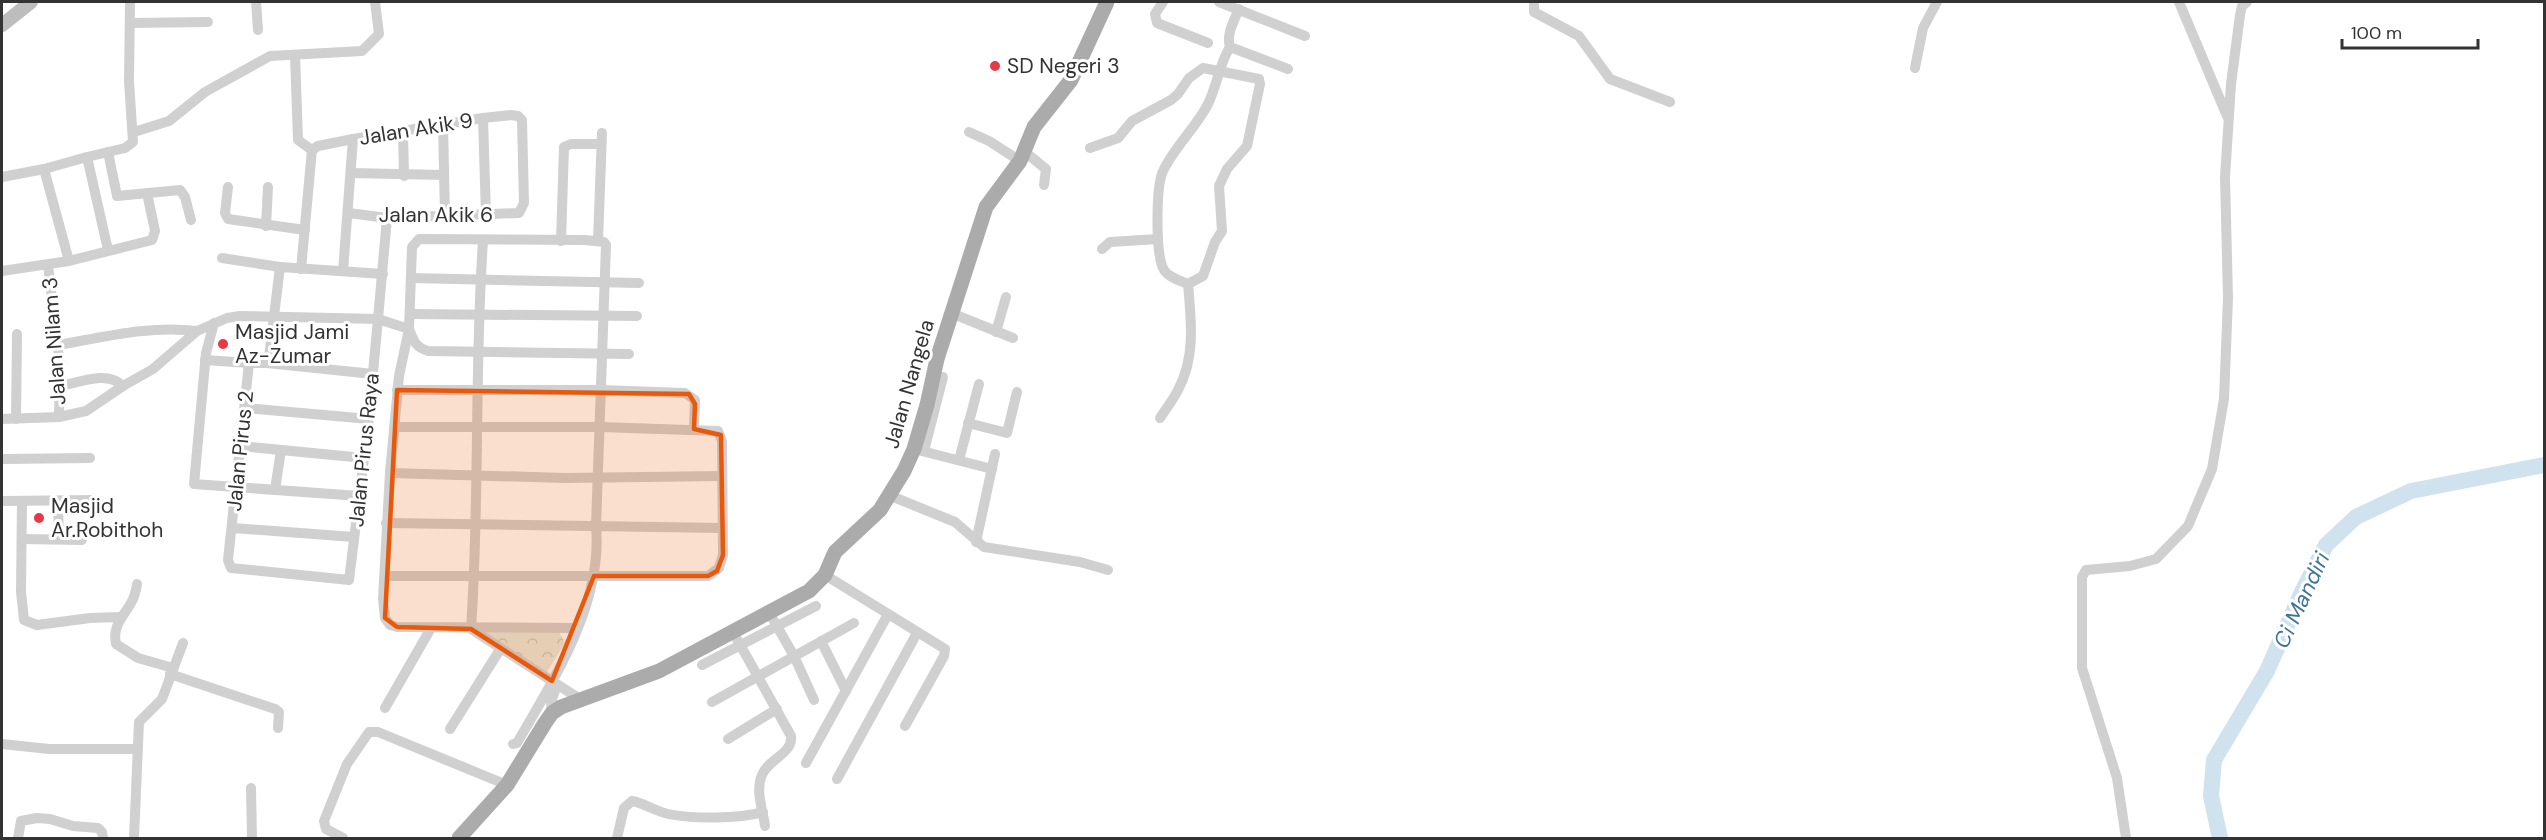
<svg xmlns="http://www.w3.org/2000/svg" width="2546" height="840" font-family="'DM Sans',sans-serif">
	<defs>
		<pattern id="park-crowns" width="20" height="18" patternUnits="userSpaceOnUse" patternTransform="scale(1.5)"><rect width="20" height="18" fill="#e6ecdf"/><path d="M2 6a3 3 0 1 1 6 0M12 15a3 3 0 1 1 6 0" fill="none" stroke="#c6cbc0"/></pattern>
	</defs>
	<rect width="100%" height="100%" fill="#fff"/>
	<polygon fill="url(#park-crowns)" points="486,631 559,632 565,643 547,672 483,634"/>
	<g fill="none" stroke-linecap="round" stroke-linejoin="round">
		<polyline stroke="#cfe2ee" stroke-width="16" points="2220,838 2211,796 2214,760 2267,671 2301,594 2326,545 2356,517 2411,491 2544,465"/>
		<g stroke="#d0d0d0" stroke-width="10">
			<polyline points="256,2 258,30"/>
			<polyline points="1163,2 1155,14 1157,23 1208,43"/>
			<polyline points="1219,2 1305,36"/>
			<polyline points="1534,2 1534,12 1579,36 1610,79 1670,102"/>
			<polyline points="2179,2 2227,116"/>
			<path d="M1239,9C1234,21 1226,34 1230,47L1288,69"/>
			<polyline points="130,23 208,22"/>
			<polyline points="295,55 298,140 312,150"/>
			<polyline points="1915,68 1923,28 1937,2"/>
			<polyline points="483,118 486,216"/>
			<polyline points="443,124 445,216"/>
			<polyline points="403,131 404,176"/>
			<polyline points="134,132 169,121 205,92 270,56 362,51 379,34 375,2"/>
			<polyline points="969,132 989,141 1020,161"/>
			<path d="M1090,148L1118,138L1132,121L1171,100L1178,94L1189,78L1203,68L1259,79L1260,84L1247,146L1227,169L1219,186L1222,231L1215,242L1203,276L1188,284C1181,281 1168,277 1164,270C1155,255 1156,186 1163,171C1174,148 1195,128 1207,106C1217,87 1219,64 1230,47"/>
			<polyline points="312,150 318,146 353,139 483,118 511,115 518,116 522,120 524,203 519,213 387,218 349,213"/>
			<polyline points="108,152 117,196 180,190 185,197 191,220"/>
			<polyline points="1025,152 1046,169 1044,185"/>
			<polyline points="87,157 125,148 133,142 129,81 130,2"/>
			<polyline points="44,169 69,261"/>
			<polyline points="351,173 444,175"/>
			<polyline points="2,177 44,169 87,157 108,250"/>
			<polyline points="228,187 225,213 228,219 305,230"/>
			<polyline points="266,226 268,187"/>
			<path d="M483,241C474,370 480,499 471,629L580,699"/>
			<polyline points="561,241 564,147 571,144 601,144"/>
			<polyline points="598,241 602,133"/>
			<polyline points="1102,249 1110,242 1158,239"/>
			<polyline points="222,258 280,267"/>
			<polyline points="48,265 60,366 59,417"/>
			<polyline points="301,269 312,150"/>
			<polyline points="2,271 69,261 152,240 155,231 147,193"/>
			<polyline points="343,271 353,139"/>
			<path d="M383,274L280,267L269,357L267,363H249L228,560L231,568L349,580L368,426L378,319L409,329C414,341 415,347 428,351L629,354"/>
			<polyline points="411,278 639,283"/>
			<polyline points="951,313 1013,338"/>
			<polyline points="411,314 637,316"/>
			<polyline points="214,323 206,353 194,484 359,496"/>
			<polyline points="996,332 1006,297"/>
			<path d="M58,345C104,337 151,325 197,331"/>
			<polyline points="205,360 249,363"/>
			<polyline points="267,363 373,374"/>
			<path d="M61,386C80,382 108,370 123,386"/>
			<polyline points="397,390 600,390 685,393 695,400 694,429"/>
			<polyline points="245,408 369,419"/>
			<path d="M1160,418C1166,409 1173,400 1178,390C1196,357 1191,319 1188,284"/>
			<polyline points="2,419 59,417 86,411 123,386 153,369 197,331 227,318 240,316 378,319 387,218"/>
			<polyline points="16,419 17,334"/>
			<polyline points="968,423 1007,433 1017,392"/>
			<polyline points="240,446 364,458"/>
			<polyline points="914,449 992,469"/>
			<polyline points="924,451 943,377"/>
			<polyline points="2,459 90,458"/>
			<polyline points="959,460 979,384"/>
			<polyline points="390,473 565,478 721,476"/>
			<polyline points="275,490 281,450"/>
			<polyline points="891,496 955,522 984,547 1080,562 1108,570"/>
			<polyline points="2,501 92,500"/>
			<polyline points="22,501 21,592 24,620 37,625 90,618 120,617"/>
			<polyline points="58,501 59,539"/>
			<polyline points="386,523 721,528"/>
			<polyline points="233,528 354,537"/>
			<polyline points="22,539 82,540"/>
			<polyline points="976,542 995,454"/>
			<polyline points="825,575 945,649 944,656 905,726"/>
			<polyline points="385,576 708,576 719,568 723,555 722,441 718,431 600,427 395,427"/>
			<path d="M137,584C136,591 134,598 131,603C123,617 112,626 116,644L138,658L173,668"/>
			<polyline points="770,614 794,656 814,700"/>
			<path d="M733,632L791,736C793,754 768,759 762,775C755,791 763,810 765,826"/>
			<polyline points="821,641 846,691"/>
			<polyline points="702,665 816,606"/>
			<polyline points="170,674 275,709 279,712 278,728"/>
			<polyline points="712,702 854,623"/>
			<polyline points="385,708 431,628"/>
			<polyline points="552,713 551,702 557,685"/>
			<polyline points="450,729 501,648"/>
			<polyline points="728,739 777,709"/>
			<polyline points="2,744 49,749 137,749"/>
			<path d="M513,744L517,743C555,677 603,604 596,526L606,245L604,242L585,240L419,239L412,247L409,329L399,376L390,473L383,599L385,618L390,625L397,627L578,628"/>
			<polyline points="806,763 887,616"/>
			<polyline points="837,779 917,633"/>
			<polyline points="251,788 252,838"/>
			<polyline points="18,838 21,821 37,818 50,819 73,826 98,828 102,832 103,838"/>
			<polyline points="134,838 139,722 162,699 183,643"/>
			<polyline points="343,838 326,829 324,821 347,764 369,732 378,732 507,785"/>
			<path d="M617,838L624,808L632,801C644,803 655,811 668,814C692,819 739,819 763,812"/>
			<polyline points="2126,838 2117,778 2082,668 2082,577 2086,570 2130,566 2156,559 2188,526 2212,469 2224,399 2228,298 2225,177 2231,84 2240,15 2242,6 2247,2"/>
		</g>
		<polyline stroke="#bdbdbd" stroke-width="14" points="2,25 31,2"/>
		<polyline stroke="#ababab" stroke-width="15" points="459,838 507,785 545,723 552,713 561,707 659,671 809,591 825,575 835,552 880,510 904,471 914,449 927,405 937,359 986,207 1020,161 1034,127 1071,80 1107,2"/>
	</g>
	<path fill="#e8590c" fill-opacity="0.2" stroke="#e8590c" stroke-width="4.5" stroke-linejoin="round" d="M397,390L689,394L695,404L694,429L721,435L723,555L717,571L708,576H594L552,681L471,629L397,627L385,618Z"/>
	<g fill="#e63946" stroke="#fff" stroke-width="2">
		<circle cx="995" cy="66" r="6"/>
		<circle cx="223" cy="344" r="6"/>
		<circle cx="39" cy="518" r="6"/>
	</g>
	<g text-anchor="middle" stroke-width="6" stroke-linejoin="round" paint-order="stroke">
		<g font-size="21" fill="#333" stroke="#fff" text-anchor="start">
			<text x="1007" y="73">SD Negeri 3</text>
			<text x="235" y="339">Masjid Jami<tspan x="235" dy="24">Az-Zumar</tspan></text>
			<text x="51" y="513">Masjid<tspan x="51" dy="24">Ar.Robithoh</tspan></text>
		</g>
		<g font-size="21" fill="#333" stroke="#fff">
			<text transform="translate(416 129) rotate(-9)" y="7">Jalan Akik 9</text>
			<text x="436" y="222">Jalan Akik 6</text>
			<text transform="translate(54 341) rotate(-94)" y="7">Jalan Nilam 3</text>
			<text transform="translate(909 384) rotate(-74)" y="7">Jalan Nangela</text>
			<text transform="translate(364 450) rotate(-84)" y="7">Jalan Pirus Raya</text>
			<text transform="translate(240 451) rotate(-84)" y="7">Jalan Pirus 2</text>
		</g>
		<g font-size="22" font-style="italic" fill="#3f7597" stroke="#fff">
			<text transform="translate(2301 600) rotate(-65)" y="8">Ci Mandiri</text>
		</g>
	</g>
	<rect width="2546" height="840" fill="none" stroke="#333333" stroke-width="6"/>
	<path d="M2342 39v9h136v-9" fill="none" stroke="#333333" stroke-width="3"/>
	<text x="2351" y="39" font-size="18" fill="#333333" stroke="#ffffff" stroke-width="4.5" paint-order="stroke">100 m</text>
</svg>
